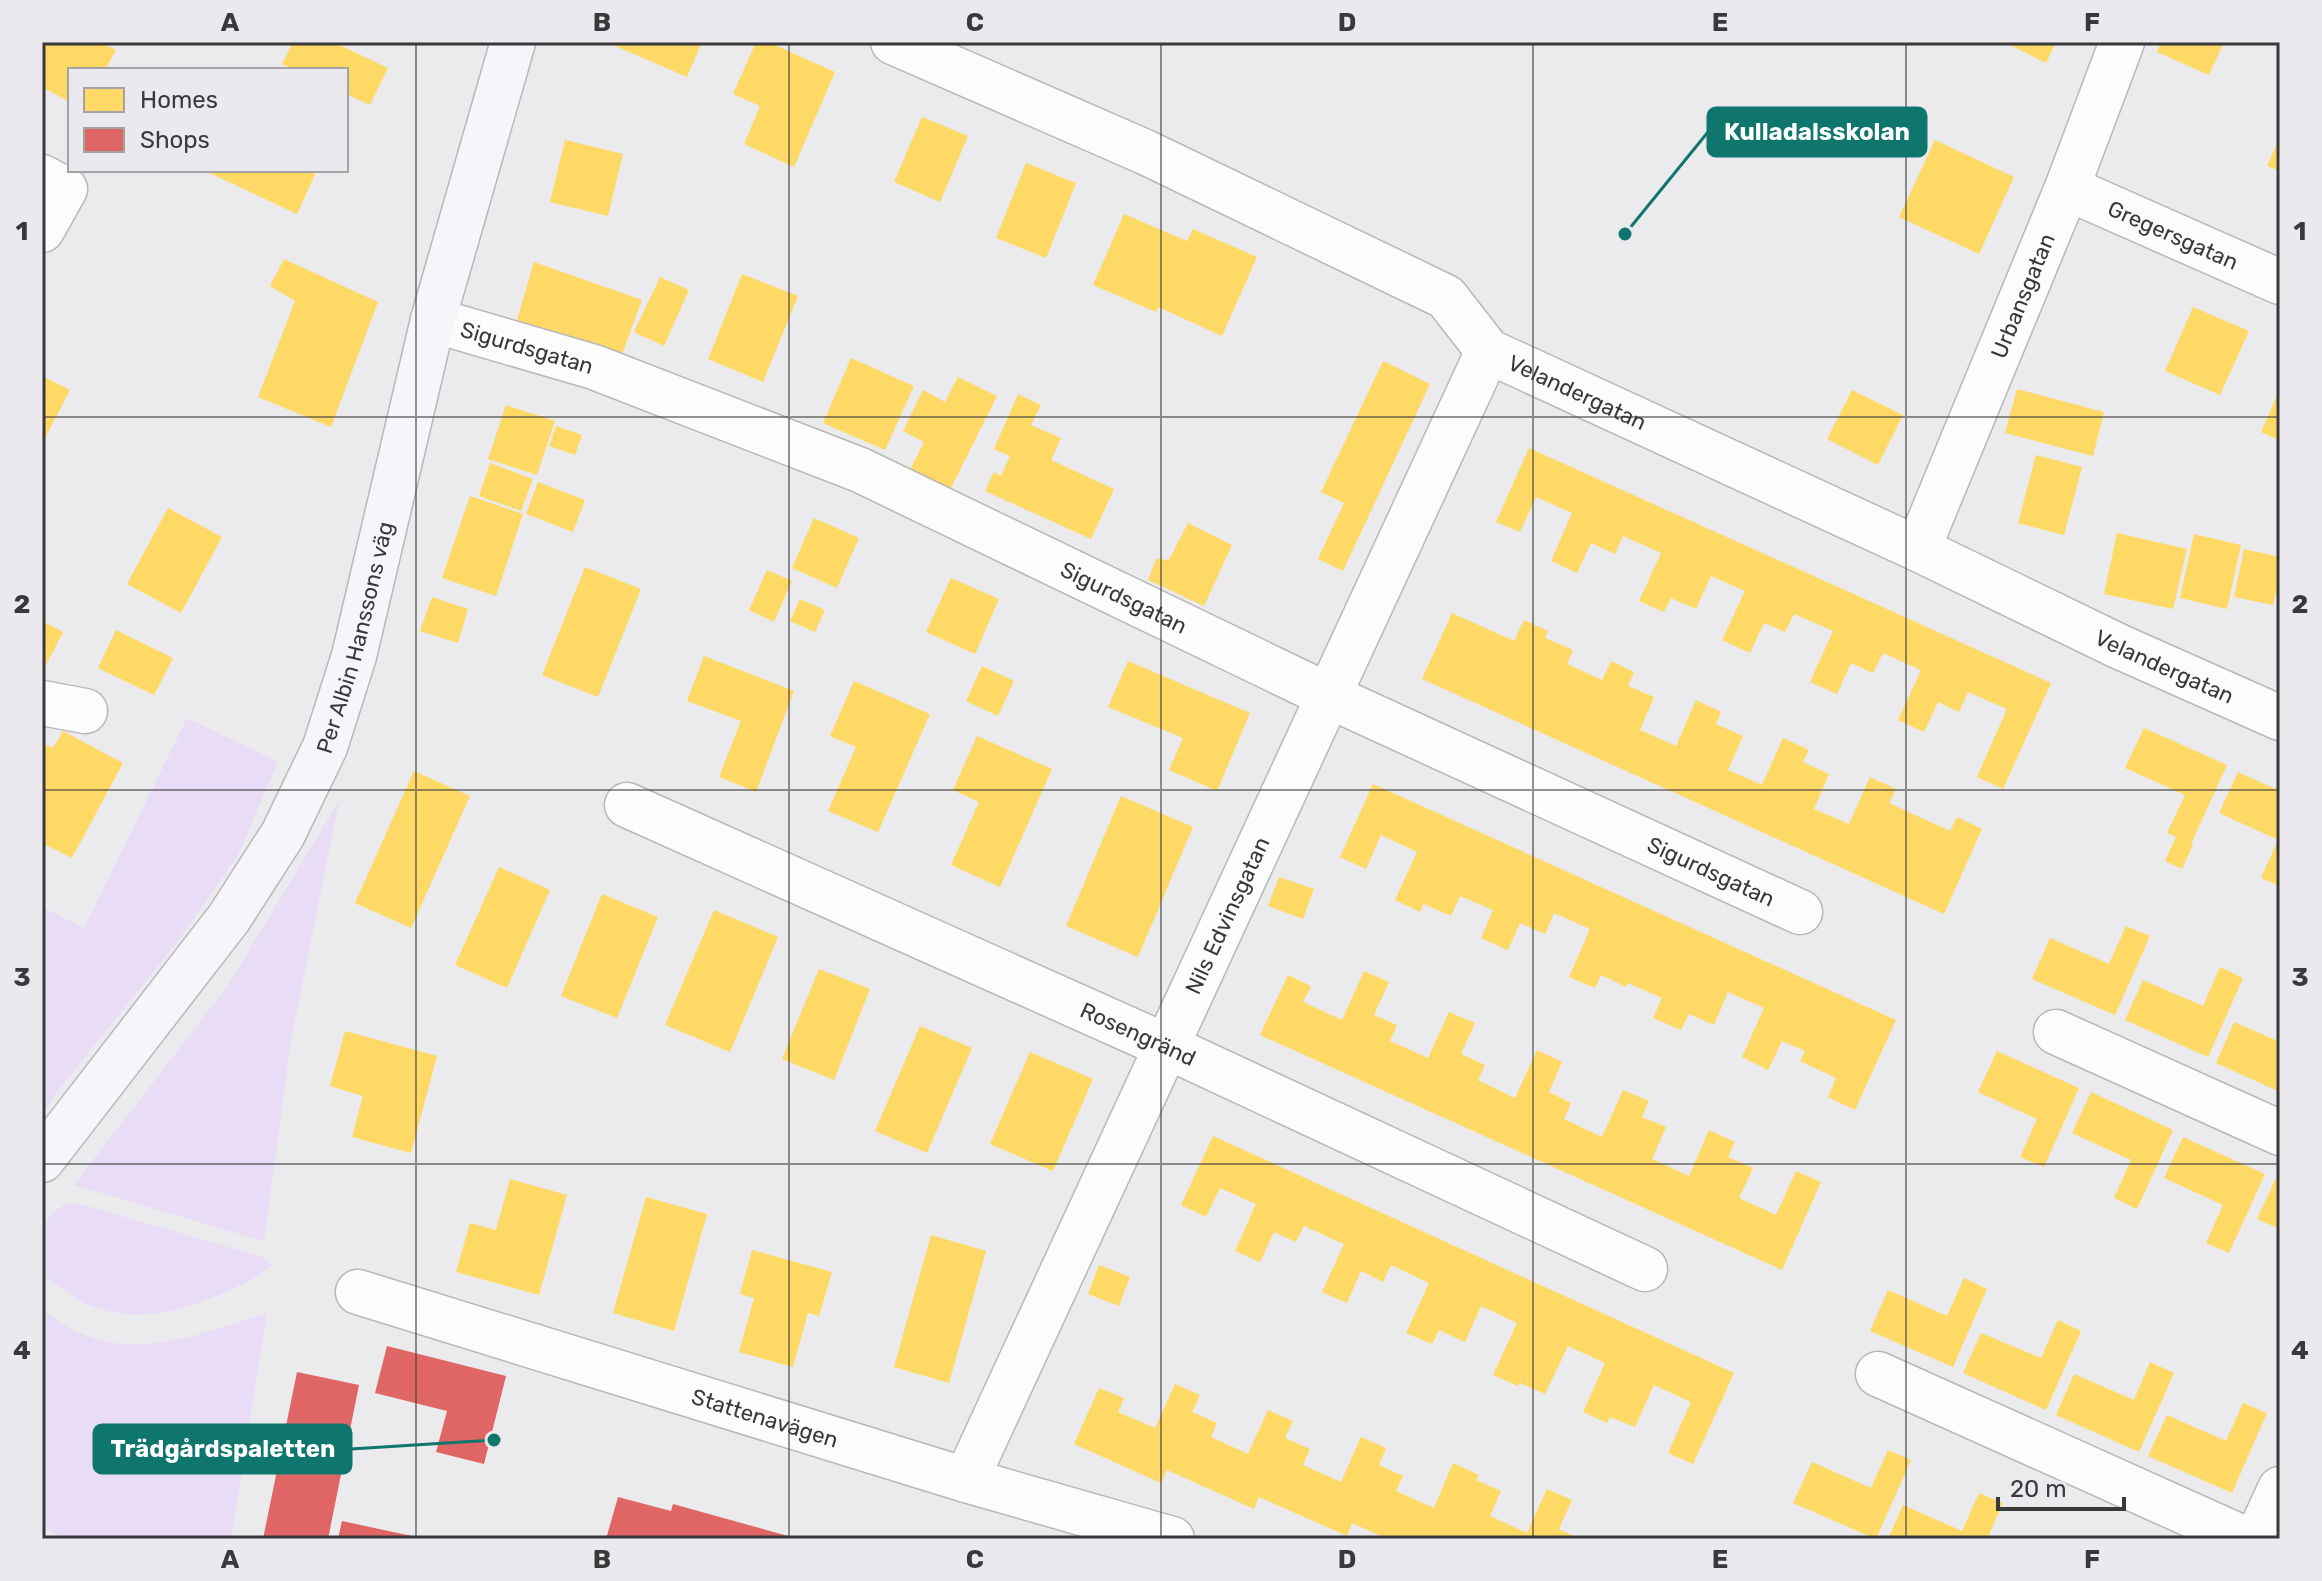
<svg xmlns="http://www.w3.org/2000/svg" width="2322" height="1581" font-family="Rubik,sans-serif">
	<rect width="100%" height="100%" fill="#ebeaec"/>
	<g fill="#e9dcf6">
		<polygon points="187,718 278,762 238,855 175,945 59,1089 42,1114 42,907 84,928"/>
		<polygon points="339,801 291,1041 264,1241 74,1185 229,984"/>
		<path d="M67,1204L84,1205L262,1257L272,1265C259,1277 246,1283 230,1290C185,1310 144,1324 94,1307C76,1301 58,1285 42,1275C42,1244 35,1219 67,1204Z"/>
		<path d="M42,1310C54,1318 67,1327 80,1333C141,1361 207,1331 267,1313L231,1539H64L42,1526Z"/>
	</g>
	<g fill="#ffd966">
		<polygon points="42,42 100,42 116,50 105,70 70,70 70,102 42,87"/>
		<polygon points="293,42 333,42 388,68 370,105 346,94 346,70 295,70 282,64"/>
		<polygon points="606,42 702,42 687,77"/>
		<polygon points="756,42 768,42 835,72 794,167 744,144 760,106 733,94"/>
		<polygon points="2004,42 2056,42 2046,63"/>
		<polygon points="2161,42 2224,42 2209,75 2157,52"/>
		<polygon points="922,117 968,136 940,202 894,182"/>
		<polygon points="2280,137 2280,171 2267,166"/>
		<polygon points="565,140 623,154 608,216 550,202"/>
		<polygon points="1935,140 2014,177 1979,254 1899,217"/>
		<polygon points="1026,163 1076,183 1046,258 996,238"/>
		<polygon points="203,170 317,170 297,214"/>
		<polygon points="1124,214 1187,241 1193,229 1257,257 1222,336 1158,307 1156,312 1093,285"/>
		<polygon points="284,259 378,302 331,427 258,397 295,301 270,286"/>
		<polygon points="534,262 642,300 621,357 517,320"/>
		<polygon points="742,274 798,296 763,382 708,359"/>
		<polygon points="660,277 689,290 664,346 634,332"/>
		<polygon points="2193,307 2249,331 2220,395 2165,371"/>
		<polygon points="851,358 914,386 885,450 823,423"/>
		<polygon points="1383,361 1430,384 1343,571 1318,559 1344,503 1321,492"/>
		<polygon points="42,376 70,390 42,444"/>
		<polygon points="958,377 997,396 948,494 908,474 924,442 903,431 923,390 945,402"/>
		<polygon points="2017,389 2104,412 2093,456 2005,433"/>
		<polygon points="2280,389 2280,441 2261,432"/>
		<polygon points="1852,390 1903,415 1878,465 1827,439"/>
		<polygon points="1018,394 1041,405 1031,425 1061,438 1051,460 1114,489 1091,539 985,491 994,472 1001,476 1010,456 994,449"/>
		<polygon points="506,405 555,421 537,475 488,459"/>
		<polygon points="556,426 582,435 575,455 549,446"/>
		<polygon points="1529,448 2051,683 2003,789 1977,777 2007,709 1968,692 1959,712 1938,702 1924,732 1898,720 1921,670 1883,653 1873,673 1851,663 1837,694 1810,682 1833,631 1794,614 1785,632 1764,623 1750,653 1722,640 1745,591 1711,576 1696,609 1671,598 1664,612 1639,601 1661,553 1623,536 1615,554 1591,543 1577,573 1551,561 1572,513 1536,497 1520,532 1496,522"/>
		<polygon points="2036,455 2082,467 2064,535 2018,523"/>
		<polygon points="490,463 533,479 521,511 479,496"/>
		<polygon points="538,482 585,500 573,532 526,514"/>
		<polygon points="470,496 523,514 496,596 442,578"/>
		<polygon points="168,508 222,537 181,613 127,584"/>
		<polygon points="814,518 859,538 837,588 792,568"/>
		<polygon points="1188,523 1232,545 1204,606 1148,580 1156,559 1169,560"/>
		<polygon points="2117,533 2187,549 2173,609 2104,594"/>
		<polygon points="2194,534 2241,545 2227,609 2180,598"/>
		<polygon points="2244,549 2280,557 2280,573 2273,605 2234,597"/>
		<polygon points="585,567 641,589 598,697 542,675"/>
		<polygon points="767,570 792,581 774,622 749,610"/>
		<polygon points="951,578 999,599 975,654 926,632"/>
		<polygon points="432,597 468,609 458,643 420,631"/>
		<polygon points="800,599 825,610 815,632 790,621"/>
		<polygon points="1452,613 1514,641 1524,620 1548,631 1545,638 1573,650 1567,664 1602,680 1611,661 1634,672 1628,686 1654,697 1640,730 1676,746 1696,700 1721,712 1716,724 1743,736 1728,770 1762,785 1783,738 1809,750 1803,762 1829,774 1814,809 1849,824 1870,777 1896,789 1889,803 1950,831 1957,817 1982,829 1944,914 1422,679"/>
		<polygon points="42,621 63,632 46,665 42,663"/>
		<polygon points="116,630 173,658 154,695 98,668"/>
		<polygon points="704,656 794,691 756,792 719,777 741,721 687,701"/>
		<polygon points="1128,661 1250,713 1217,791 1169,770 1183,738 1108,707"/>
		<polygon points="982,666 1014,681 998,716 966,701"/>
		<polygon points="854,681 930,714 878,832 828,811 856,747 830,736"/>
		<polygon points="2144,728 2227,765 2191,844 2193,845 2182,869 2165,861 2176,837 2167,833 2185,795 2125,768"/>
		<polygon points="63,731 123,763 72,858 42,843 42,743 53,748"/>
		<polygon points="977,736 1052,769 1000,887 951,865 979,802 953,790"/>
		<polygon points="414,771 470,796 411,928 355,903"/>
		<polygon points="2238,772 2280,791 2280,886 2261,878 2278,840 2219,813"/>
		<polygon points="1373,784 1896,1020 1855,1110 1828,1097 1836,1078 1800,1061 1805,1051 1782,1041 1768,1070 1742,1057 1764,1008 1728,992 1714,1025 1689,1014 1681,1030 1653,1018 1662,998 1628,983 1626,987 1601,975 1595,988 1569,977 1590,929 1554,913 1545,934 1520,923 1508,950 1481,938 1493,910 1460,896 1451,916 1424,904 1420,912 1395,900 1417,852 1381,835 1366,869 1340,857"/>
		<polygon points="1121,796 1193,827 1138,957 1066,926"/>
		<polygon points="499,867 550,890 507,988 455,965"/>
		<polygon points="1279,877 1314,889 1303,919 1268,906"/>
		<polygon points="602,894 658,917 617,1018 561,996"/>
		<polygon points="714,910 778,937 730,1052 665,1025"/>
		<polygon points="2126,926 2150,936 2115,1015 2032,979 2050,938 2109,964"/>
		<polygon points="2220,967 2243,978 2208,1057 2125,1020 2143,980 2203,1006"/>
		<polygon points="819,969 870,989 834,1080 782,1059"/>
		<polygon points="1364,971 1389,982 1374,1015 1397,1025 1390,1041 1428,1058 1449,1012 1475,1023 1461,1054 1485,1065 1478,1080 1515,1098 1537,1050 1562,1062 1549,1092 1571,1103 1564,1119 1602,1137 1623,1090 1649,1101 1642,1117 1666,1127 1652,1159 1689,1176 1709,1130 1735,1142 1728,1157 1753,1168 1739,1198 1776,1215 1796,1171 1821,1182 1782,1270 1260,1035 1288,975 1311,986 1303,1002 1342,1020"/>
		<polygon points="2234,1022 2280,1042 2280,1092 2216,1063"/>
		<polygon points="920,1026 972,1048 927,1153 875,1131"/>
		<polygon points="345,1031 437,1056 411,1153 352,1137 363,1096 330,1086"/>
		<polygon points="1997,1051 2079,1088 2044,1167 2020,1157 2037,1119 1978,1092"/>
		<polygon points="1030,1052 1093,1079 1053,1171 990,1144"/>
		<polygon points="2091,1092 2173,1130 2137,1209 2114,1198 2131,1160 2072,1133"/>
		<polygon points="1213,1136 1734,1373 1693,1464 1668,1453 1691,1402 1654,1385 1635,1427 1610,1417 1607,1423 1583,1412 1605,1363 1568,1346 1545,1394 1520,1383 1518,1386 1493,1375 1517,1323 1481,1306 1465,1342 1439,1330 1432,1344 1406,1333 1429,1283 1391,1265 1383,1282 1361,1271 1347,1303 1322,1292 1344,1244 1304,1226 1296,1242 1274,1232 1260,1262 1235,1251 1256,1204 1220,1188 1206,1217 1181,1205"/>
		<polygon points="2183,1137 2265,1174 2229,1253 2206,1243 2223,1205 2164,1178"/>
		<polygon points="2276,1178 2280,1180 2280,1229 2257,1219"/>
		<polygon points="510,1179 567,1195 539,1295 456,1272 470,1223 496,1230"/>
		<polygon points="646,1197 707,1214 674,1331 613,1313"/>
		<polygon points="931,1235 986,1251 949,1383 894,1367"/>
		<polygon points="752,1250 832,1272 819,1316 808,1313 793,1367 739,1352 754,1298 740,1294"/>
		<polygon points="1099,1265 1130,1277 1119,1306 1088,1294"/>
		<polygon points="1964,1278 1987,1289 1953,1367 1870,1331 1888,1290 1947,1316"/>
		<polygon points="2058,1320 2081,1331 2046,1410 1963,1373 1981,1333 2041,1358"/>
		<polygon points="2150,1362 2174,1373 2139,1452 2056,1415 2074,1374 2134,1400"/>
		<polygon points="1175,1384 1200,1395 1192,1412 1217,1423 1211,1437 1248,1454 1268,1410 1293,1421 1285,1438 1310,1449 1303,1465 1341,1482 1361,1437 1386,1448 1379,1465 1403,1476 1396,1491 1434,1508 1453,1463 1479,1475 1476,1480 1501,1491 1490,1516 1527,1533 1547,1489 1572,1500 1559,1529 1580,1539 1387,1539 1352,1523 1347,1536 1259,1497 1254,1509 1167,1470 1161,1483 1074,1444 1099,1388 1124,1398 1118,1412 1155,1428"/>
		<polygon points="2243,1403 2267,1413 2232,1493 2148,1456 2167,1415 2226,1441"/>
		<polygon points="1888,1450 1911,1460 1876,1539 1793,1503 1812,1462 1871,1488"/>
		<polygon points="1979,1493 2003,1503 1987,1539 1888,1539 1903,1505 1962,1531"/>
	</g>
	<g fill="#e06666">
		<polygon points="387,1346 506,1376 484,1464 436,1452 447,1411 375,1393"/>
		<polygon points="297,1372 359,1385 328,1539 263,1539"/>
		<polygon points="618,1497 671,1511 673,1504 799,1539 606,1539"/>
		<polygon points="342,1521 421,1538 421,1539 338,1539"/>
	</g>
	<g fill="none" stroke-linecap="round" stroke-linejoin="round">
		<g stroke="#b8b7b9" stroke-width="47">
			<g id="street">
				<path id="s1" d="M893,42L1145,152L1446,297L1488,351L1918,549L2118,646L2280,718"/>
				<polyline points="42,177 65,189 42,230"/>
				<path id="s2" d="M2067,188L2280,282"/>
				<path id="s3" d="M433,320L594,367L860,470L1329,696L1800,912"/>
				<path id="s4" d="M1918,549L2067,188L2122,42"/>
				<polyline points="42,703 85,711"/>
				<path id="s5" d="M627,805L1168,1047L1645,1269"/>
				<polyline points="2056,1032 2280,1133"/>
				<path id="s6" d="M358,1292L966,1480L1172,1539"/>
				<polyline points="1878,1374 2245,1539"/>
				<path id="s7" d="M966,1480L1488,351"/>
				<polyline points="2257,1539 2280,1489"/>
			</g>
		</g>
		<g stroke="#b8b7b9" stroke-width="47">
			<g id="secondary">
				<path id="s8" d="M42,1160L229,918L283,834L325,747L354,656L433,320L513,42"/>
			</g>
		</g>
		<use href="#street" stroke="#fcfcfc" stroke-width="44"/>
		<use href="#secondary" stroke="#f7f5f9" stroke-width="44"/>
	</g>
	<path fill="none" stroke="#39383a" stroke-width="2" stroke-opacity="0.55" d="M416,42V1539M789,42V1539M1161,42V1539M1533,42V1539M1906,42V1539M42,417H2280M42,790H2280M42,1164H2280"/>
	<g text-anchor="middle" stroke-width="8" stroke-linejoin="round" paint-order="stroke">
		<g font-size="22" fill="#39383a" stroke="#ebe9ed">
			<text dy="8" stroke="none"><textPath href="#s2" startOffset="116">Gregersgatan</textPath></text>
			<text dy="8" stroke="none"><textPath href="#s4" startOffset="274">Urbansgatan</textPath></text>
			<text dy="8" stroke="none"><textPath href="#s3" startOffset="98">Sigurdsgatan</textPath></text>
			<text dy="8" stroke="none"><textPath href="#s1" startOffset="776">Velandergatan</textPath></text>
			<text dy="8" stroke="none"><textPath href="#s3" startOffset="746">Sigurdsgatan</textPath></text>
			<text dy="8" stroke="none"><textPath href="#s8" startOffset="616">Per Albin Hanssons väg</textPath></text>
			<text dy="8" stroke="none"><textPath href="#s1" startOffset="1424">Velandergatan</textPath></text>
			<text dy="8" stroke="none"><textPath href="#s3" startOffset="1394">Sigurdsgatan</textPath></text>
			<text dy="8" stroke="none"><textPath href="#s7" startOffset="622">Nils Edvinsgatan</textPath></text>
			<text dy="8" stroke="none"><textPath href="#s5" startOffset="560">Rosengränd</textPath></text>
			<text dy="8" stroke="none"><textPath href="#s6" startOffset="426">Stattenavägen</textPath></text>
		</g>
	</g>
	<path fill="none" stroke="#0f766e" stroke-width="3" d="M1625 234L1708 132M494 1440L351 1449"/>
	<g fill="#0f766e" stroke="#ebe9ed" stroke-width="3">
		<circle cx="1625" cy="234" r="8"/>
		<circle cx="494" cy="1440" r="8"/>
	</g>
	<g fill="#0f766e" stroke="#0f766e" stroke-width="3">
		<rect x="1708" y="108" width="218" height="48" rx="8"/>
		<rect x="94" y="1425" width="257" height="48" rx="8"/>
	</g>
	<g font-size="24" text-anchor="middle" font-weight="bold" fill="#fff">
		<text x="1817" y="140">Kulladalsskolan</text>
		<text x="223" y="1457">Trädgårdspaletten</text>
	</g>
	<rect width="2322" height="1581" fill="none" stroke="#ebe9ed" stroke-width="88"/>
	<rect x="68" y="68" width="280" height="104" fill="#ebe9ed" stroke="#a4a2a5" stroke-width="2"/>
	<rect x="84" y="88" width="40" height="24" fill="#ffd966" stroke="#a4a2a5" stroke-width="2"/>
	<text x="140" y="108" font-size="24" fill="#39383a">Homes</text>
	<rect x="84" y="128" width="40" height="24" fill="#e06666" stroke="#a4a2a5" stroke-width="2"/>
	<text x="140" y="148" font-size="24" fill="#39383a">Shops</text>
	<path d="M1998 1497v12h126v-12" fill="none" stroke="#39383a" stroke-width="4"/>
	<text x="2010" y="1497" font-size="24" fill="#39383a" stroke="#ebe9ed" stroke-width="6" paint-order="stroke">20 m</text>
	<rect x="44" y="44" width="2234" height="1493" fill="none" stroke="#39383a" stroke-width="3"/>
	<g font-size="26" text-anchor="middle" font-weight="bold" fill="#39383a">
		<text x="230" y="31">A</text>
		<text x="602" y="31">B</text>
		<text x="975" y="31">C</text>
		<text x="1347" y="31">D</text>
		<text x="1720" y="31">E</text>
		<text x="2092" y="31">F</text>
		<text x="22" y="240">1</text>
		<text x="2300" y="240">1</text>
		<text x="22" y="613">2</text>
		<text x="2300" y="613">2</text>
		<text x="22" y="986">3</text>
		<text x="2300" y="986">3</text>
		<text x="22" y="1359">4</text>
		<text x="2300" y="1359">4</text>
		<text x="230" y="1568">A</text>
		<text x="602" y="1568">B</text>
		<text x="975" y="1568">C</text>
		<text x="1347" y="1568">D</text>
		<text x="1720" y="1568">E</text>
		<text x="2092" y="1568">F</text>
	</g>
</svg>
